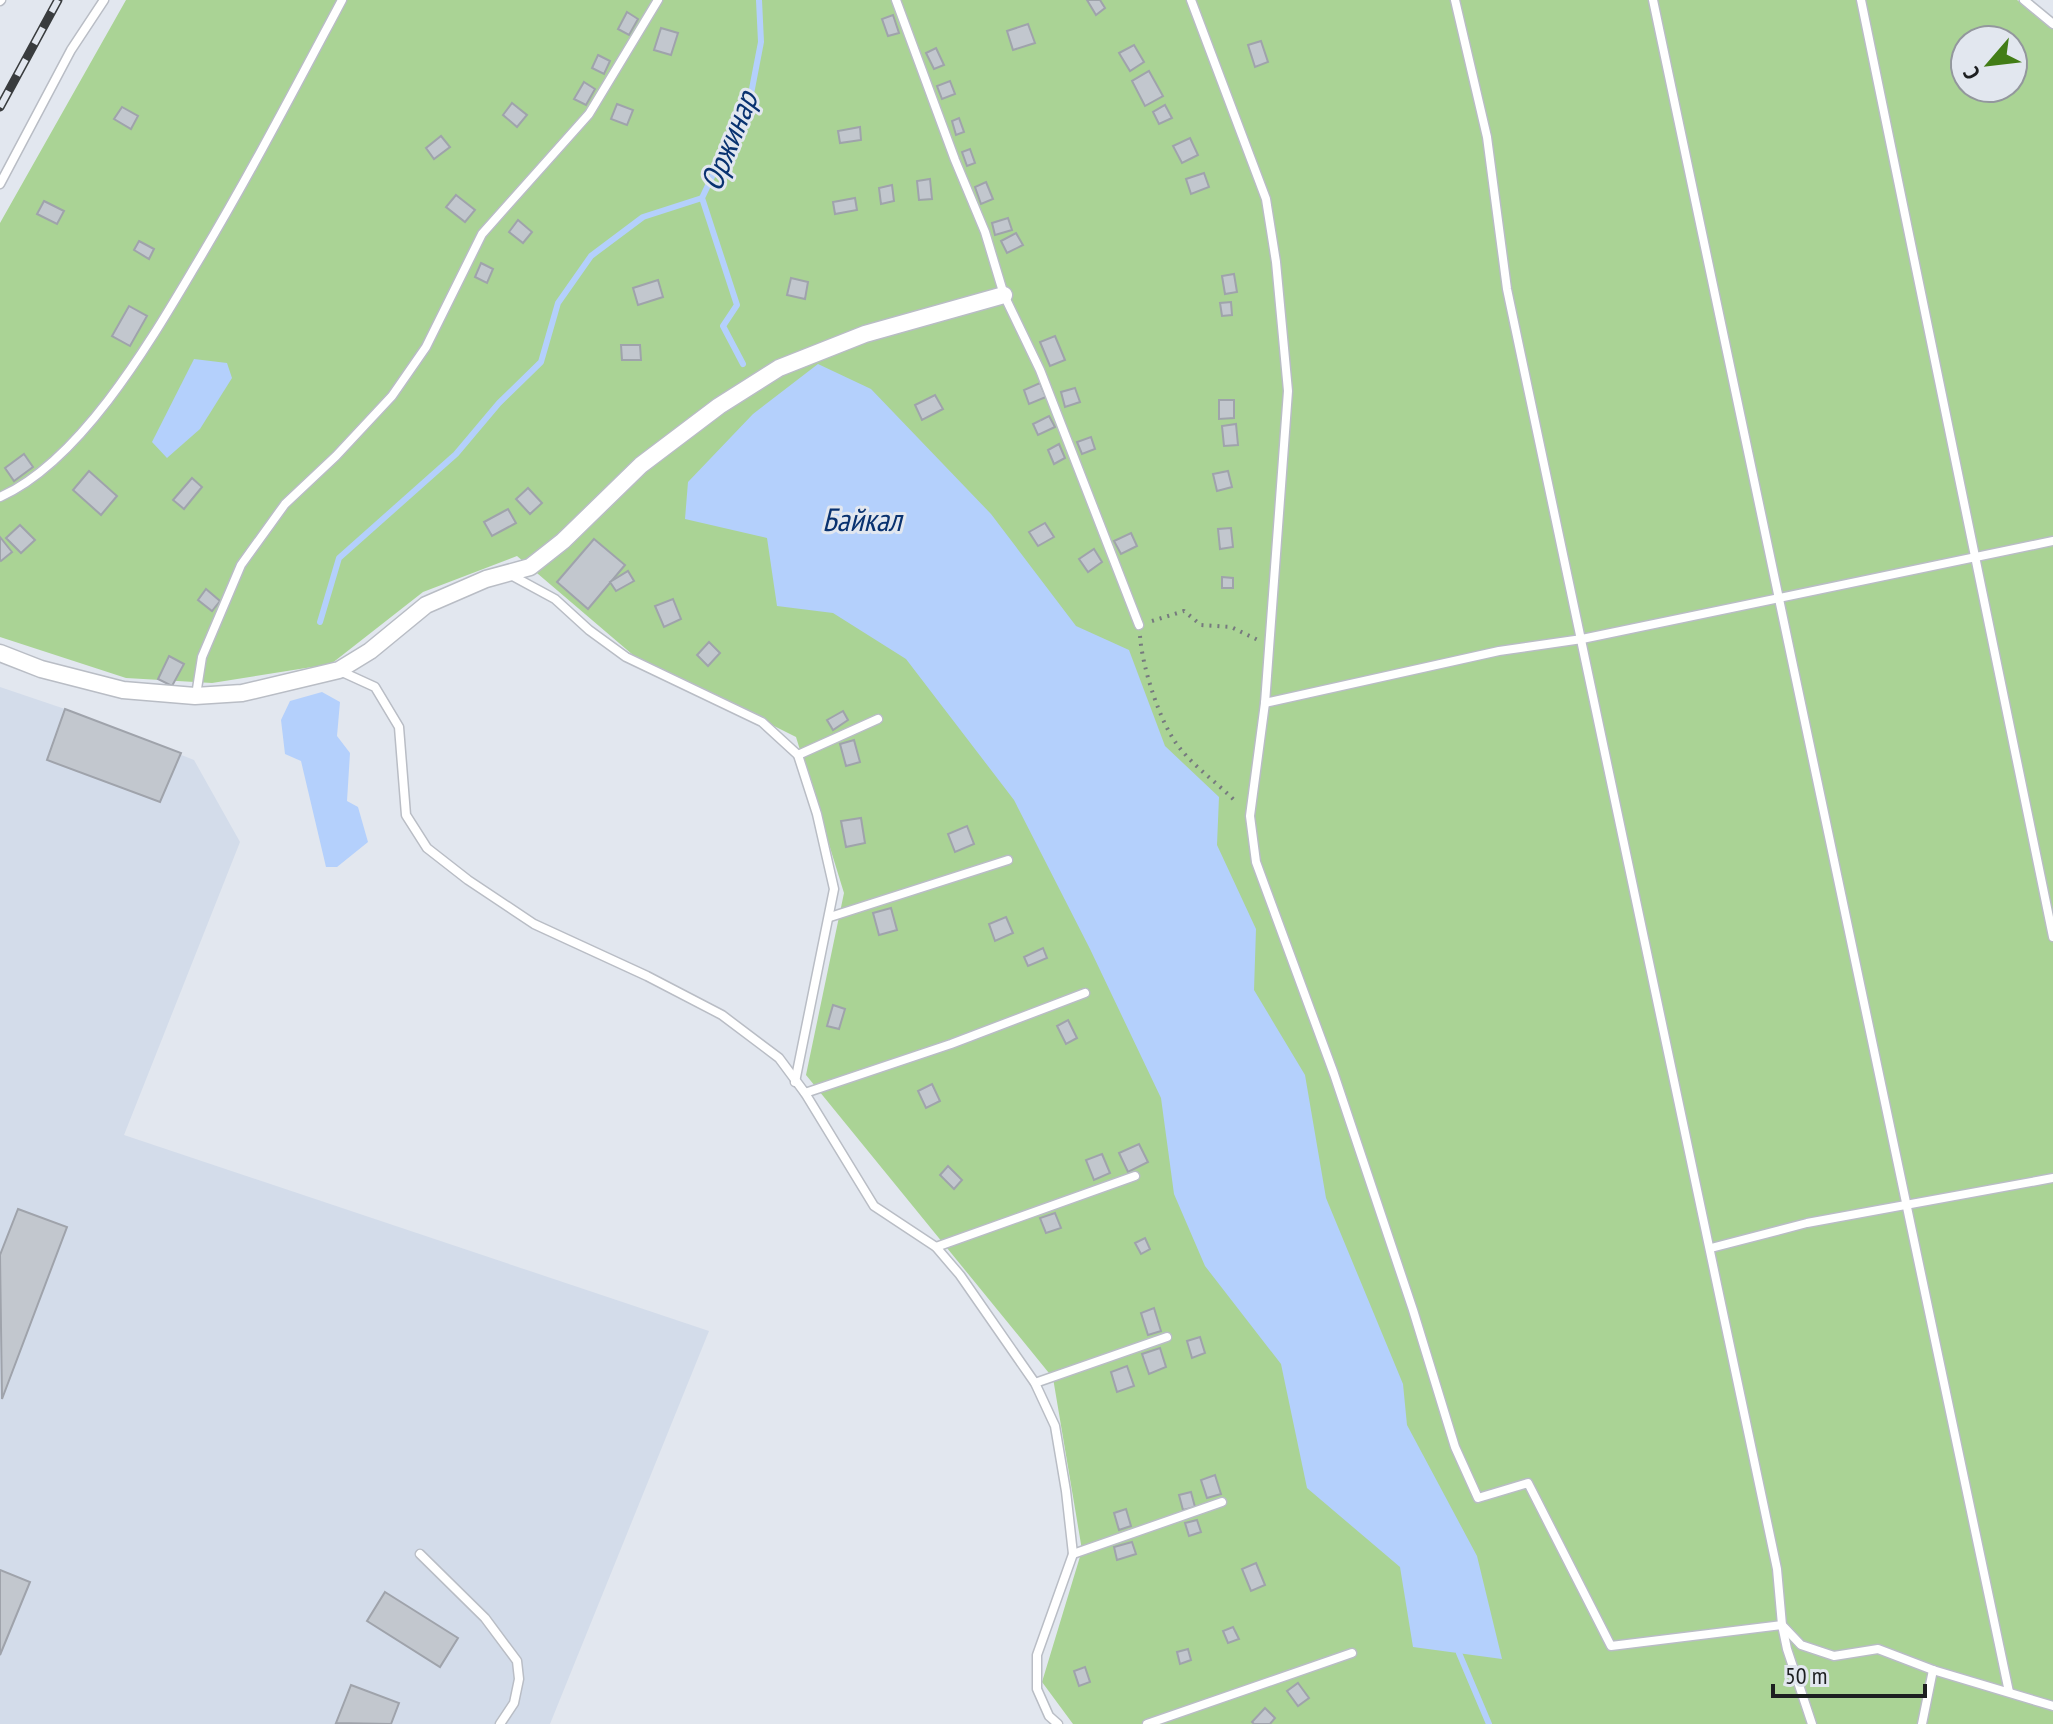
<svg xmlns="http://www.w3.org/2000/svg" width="2053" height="1724" font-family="'PT Sans Narrow',sans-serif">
	<rect width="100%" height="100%" fill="#e2e7ef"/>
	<polygon fill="#d3dcea" points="0,687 65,709 194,760 240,842 124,1135 709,1331 550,1724 0,1724"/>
	<path fill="#aad395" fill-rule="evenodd" d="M126,0H2017L2053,28V1724H1073L1042,1682L1082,1550L1053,1378L806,1075L844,893L796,737L633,655L517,556L423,592L331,664L212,683L126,678L0,637V223ZM1965,40H2013V88H1965Z"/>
	<g fill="#b4d0fc">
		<polygon points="194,359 227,363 232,378 200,429 167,458 152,442"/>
		<polygon points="818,364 871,389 991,514 1076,626 1129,650 1165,746 1219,797 1217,845 1256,929 1254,990 1305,1075 1326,1198 1403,1384 1407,1425 1477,1556 1502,1659 1413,1647 1400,1567 1307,1488 1281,1364 1205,1266 1174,1194 1161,1098 1090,949 1014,800 906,659 833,613 777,606 767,538 685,519 688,482 753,414"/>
		<polygon points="322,692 340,702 337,736 350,753 347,801 358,807 368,842 337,867 326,867 301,761 285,754 281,720 290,701"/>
	</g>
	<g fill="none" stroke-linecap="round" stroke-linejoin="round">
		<g stroke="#b4d0fc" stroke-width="6">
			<polyline points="743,364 723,326 737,305 702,198 751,94 761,42 759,0"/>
			<polyline points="320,622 339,558 456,454 499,403 541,362 558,303 591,256 643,217 702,198"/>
			<polyline points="1459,1653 1489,1724"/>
		</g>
	</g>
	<g fill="#c2c7ce" stroke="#9fa3ab" stroke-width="2">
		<polygon points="1087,0 1100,0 1105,8 1096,15"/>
		<polygon points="627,12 638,19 629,35 618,29"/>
		<polygon points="893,15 899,33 888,36 882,19"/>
		<polygon points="1028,24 1035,43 1013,50 1007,31"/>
		<polygon points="661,28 678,33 671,55 654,50"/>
		<polygon points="1261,41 1268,62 1255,67 1248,45"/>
		<polygon points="1134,45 1144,62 1130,71 1119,53"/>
		<polygon points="936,48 944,65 934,69 926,53"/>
		<polygon points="598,55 610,61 604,74 592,68"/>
		<polygon points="1149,71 1163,96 1145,106 1132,81"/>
		<polygon points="950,81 955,94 942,99 937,86"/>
		<polygon points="584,82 595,89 586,105 574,99"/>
		<polygon points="512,103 527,115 517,127 503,115"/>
		<polygon points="617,104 633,110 627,125 611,119"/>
		<polygon points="1165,105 1172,118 1159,124 1153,112"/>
		<polygon points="122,107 138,116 131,129 114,119"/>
		<polygon points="959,118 964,132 956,135 952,121"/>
		<polygon points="860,127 861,140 840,143 838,131"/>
		<polygon points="441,136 450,147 434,159 426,148"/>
		<polygon points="1190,138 1198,155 1182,163 1173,146"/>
		<polygon points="970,149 975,163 967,166 962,152"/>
		<polygon points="1204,173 1209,187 1191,194 1186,179"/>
		<polygon points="930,179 932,199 919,200 917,181"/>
		<polygon points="986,182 993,199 981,204 975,187"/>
		<polygon points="892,185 894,201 881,204 879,188"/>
		<polygon points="456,195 475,210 465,222 446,207"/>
		<polygon points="855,198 857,210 835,214 833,202"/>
		<polygon points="44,201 64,211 57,224 37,214"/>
		<polygon points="1008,218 1012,230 995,235 992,223"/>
		<polygon points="518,220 532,232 523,243 509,232"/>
		<polygon points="1016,233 1023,245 1007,253 1001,241"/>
		<polygon points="139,241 154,249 149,259 134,250"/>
		<polygon points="481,263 493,269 487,283 475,277"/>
		<polygon points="1234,274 1237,292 1225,294 1222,276"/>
		<polygon points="791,278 808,282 805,299 787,295"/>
		<polygon points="658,280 663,297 638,305 633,288"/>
		<polygon points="1231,302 1232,315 1222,316 1220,303"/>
		<polygon points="129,306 147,316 130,346 112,336"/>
		<polygon points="1055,336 1065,360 1050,366 1040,342"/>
		<polygon points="621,345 640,345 641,360 622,360"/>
		<polygon points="1040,383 1046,397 1029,404 1024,390"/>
		<polygon points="1075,388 1080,402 1065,407 1061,392"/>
		<polygon points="935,395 943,409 922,420 915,405"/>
		<polygon points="1219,400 1234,400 1234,418 1219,419"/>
		<polygon points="1049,416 1055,427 1038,435 1033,424"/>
		<polygon points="1236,424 1238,445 1224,446 1222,426"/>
		<polygon points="1091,437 1095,449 1082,454 1077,442"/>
		<polygon points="1059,444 1065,458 1054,464 1048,450"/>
		<polygon points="24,454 33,467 14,481 5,468"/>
		<polygon points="89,471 117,496 101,515 73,490"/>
		<polygon points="1228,471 1232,487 1217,491 1213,474"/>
		<polygon points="192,478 202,487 184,509 173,500"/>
		<polygon points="528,488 542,503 530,514 516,499"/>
		<polygon points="508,509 516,523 492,536 484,522"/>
		<polygon points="1045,523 1054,537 1038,546 1029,532"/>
		<polygon points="20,525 35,540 21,553 6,538"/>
		<polygon points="1231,528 1233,547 1220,549 1218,529"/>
		<polygon points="1131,533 1137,546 1121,554 1114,541"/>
		<polygon points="0,537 12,552 1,561 0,560"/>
		<polygon points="594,539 625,565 588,609 557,582"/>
		<polygon points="1094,549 1102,562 1088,572 1079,559"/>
		<polygon points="628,571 634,581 616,591 610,582"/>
		<polygon points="1222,577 1233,578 1233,588 1222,588"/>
		<polygon points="206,589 220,601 212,611 198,600"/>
		<polygon points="673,599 681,619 664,627 655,606"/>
		<polygon points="709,642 720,653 708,666 697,655"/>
		<polygon points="169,656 184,664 172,686 158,679"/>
		<polygon points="65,709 181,753 160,802 47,760"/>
		<polygon points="843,711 848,720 833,730 827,720"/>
		<polygon points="854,740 860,762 846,766 840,744"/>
		<polygon points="861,818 865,843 846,847 841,821"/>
		<polygon points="967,826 974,844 955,852 948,834"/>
		<polygon points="891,908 897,930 879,935 873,913"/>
		<polygon points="1006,917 1013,933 995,941 989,924"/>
		<polygon points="1043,948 1047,958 1028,966 1024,957"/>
		<polygon points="833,1005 845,1009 839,1029 827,1026"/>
		<polygon points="1068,1020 1077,1038 1066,1044 1057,1026"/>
		<polygon points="932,1084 940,1101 926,1108 918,1091"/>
		<polygon points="1139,1144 1148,1162 1128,1172 1119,1153"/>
		<polygon points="1102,1154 1110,1173 1094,1180 1086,1160"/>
		<polygon points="948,1166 962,1180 954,1189 940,1175"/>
		<polygon points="18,1209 67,1227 2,1399 0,1255"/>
		<polygon points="1055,1213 1061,1228 1046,1233 1040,1218"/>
		<polygon points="1145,1238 1150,1249 1141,1254 1135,1243"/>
		<polygon points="1154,1308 1161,1331 1148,1335 1141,1313"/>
		<polygon points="1200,1337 1205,1353 1192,1358 1187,1341"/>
		<polygon points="1160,1348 1166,1367 1149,1374 1142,1354"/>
		<polygon points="1127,1366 1134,1386 1117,1392 1111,1372"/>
		<polygon points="1215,1475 1221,1494 1207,1498 1201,1480"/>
		<polygon points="1191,1492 1195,1507 1183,1510 1179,1495"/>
		<polygon points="1126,1509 1131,1526 1119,1530 1114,1513"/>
		<polygon points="1197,1520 1201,1532 1189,1536 1185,1523"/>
		<polygon points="1132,1542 1136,1554 1117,1560 1114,1547"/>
		<polygon points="1256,1563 1265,1585 1251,1591 1242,1569"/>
		<polygon points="0,1570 30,1582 0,1655"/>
		<polygon points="385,1592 458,1638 440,1667 367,1621"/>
		<polygon points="1233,1627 1239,1639 1228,1643 1223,1631"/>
		<polygon points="1188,1649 1191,1660 1180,1664 1177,1652"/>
		<polygon points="1085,1667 1090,1682 1079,1686 1074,1671"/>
		<polygon points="1298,1683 1309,1698 1298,1706 1287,1691"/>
		<polygon points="351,1685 399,1703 391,1724 336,1723"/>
		<polygon points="1265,1708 1275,1718 1270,1724 1254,1724 1252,1722"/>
	</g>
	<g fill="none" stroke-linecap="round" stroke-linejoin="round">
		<g stroke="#b9bdc5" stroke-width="11">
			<g id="lane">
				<polyline points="896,0 955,160 985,232 1004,295 1040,370 1139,625"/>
				<polyline points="1191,0 1266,199 1276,262 1288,391 1265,703 1250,816 1256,862 1334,1074 1413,1310 1455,1447 1478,1498 1528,1483 1611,1646 1782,1625 1801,1645 1834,1656 1878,1649 1933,1670 2053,1706"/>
				<polyline points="1455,0 1487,137 1507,289 1777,1569 1782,1625 1787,1649 1812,1724"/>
				<polyline points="1653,0 2009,1692"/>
				<polyline points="1861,0 2053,937"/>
				<polyline points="2024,0 2053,24"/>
				<polyline points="0,1 1,0"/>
				<polyline points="0,184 71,50 104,0"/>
				<path d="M0,497C81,461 150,342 194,268C247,180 294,90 342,0"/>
				<polyline points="509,574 555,599 589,630 626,657 762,722 798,755 817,814 834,889 795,1082"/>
				<polyline points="340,671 375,687 399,727 406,815 427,848 468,880 534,924 647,976 722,1015 779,1058 805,1093 874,1206 936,1247 960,1275 1035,1383 1055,1426 1066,1491 1073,1554 1037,1655 1037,1689 1049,1716 1058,1724"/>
				<polyline points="196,695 202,657 241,565 285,504 336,456 392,396 426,347 482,234 589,114 658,0"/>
				<polyline points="1265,703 1499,651 1582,639 2053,541"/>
				<polyline points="798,755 878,719"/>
				<polyline points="830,917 1008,860"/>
				<polyline points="805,1093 951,1044 1085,993"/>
				<polyline points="936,1247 1135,1176"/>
				<polyline points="1711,1248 1807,1223 2053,1178"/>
				<polyline points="1035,1383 1167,1337"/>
				<polyline points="420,1554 485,1618 517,1661 519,1679 514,1703 500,1724"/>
				<polyline points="1073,1554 1222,1502"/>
				<polyline points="1147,1724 1352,1653"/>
				<polyline points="1922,1724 1933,1670"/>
			</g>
		</g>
		<g stroke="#b9bdc5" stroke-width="19">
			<polyline id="street" points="0,653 41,669 123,690 195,696 242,693 339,670 370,651 426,605 486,579 530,567 563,541 641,465 719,406 779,368 865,334 1004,295"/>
		</g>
		<g stroke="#767a7e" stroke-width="4" stroke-dasharray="2 6" stroke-linecap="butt">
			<polyline points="1152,621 1184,611 1201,625 1231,627 1258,640"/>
			<path d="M1140,636C1142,666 1160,724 1179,747C1195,768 1219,784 1237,803"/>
		</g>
		<use href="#lane" stroke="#fff" stroke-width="8"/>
		<use href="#street" stroke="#fff" stroke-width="16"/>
		<g stroke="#393c3e" stroke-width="9">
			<polyline id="rail" points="0,107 58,0"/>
		</g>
		<use href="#rail" stroke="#e2e7ef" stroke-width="6" stroke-dasharray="18" stroke-linecap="butt"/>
	</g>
	<g text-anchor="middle" stroke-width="6" stroke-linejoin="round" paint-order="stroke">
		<g font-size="32" font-style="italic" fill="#093270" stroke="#e2e7ef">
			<text transform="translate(729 141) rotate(-68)" y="11">Оржинар</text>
			<text x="862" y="531">Байкал</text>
		</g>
	</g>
	<g transform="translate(1989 64) rotate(242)"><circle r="38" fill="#e2e7ef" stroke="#93979d" stroke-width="2"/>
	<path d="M0-6L14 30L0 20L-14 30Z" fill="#427d16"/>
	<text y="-12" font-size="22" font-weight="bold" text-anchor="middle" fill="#1d1f21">С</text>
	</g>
	<path d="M1773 1684v12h152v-12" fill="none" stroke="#1d1f21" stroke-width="4"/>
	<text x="1785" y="1684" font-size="24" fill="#1d1f21" stroke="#e2e7ef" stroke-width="6" paint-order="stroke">50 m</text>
</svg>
